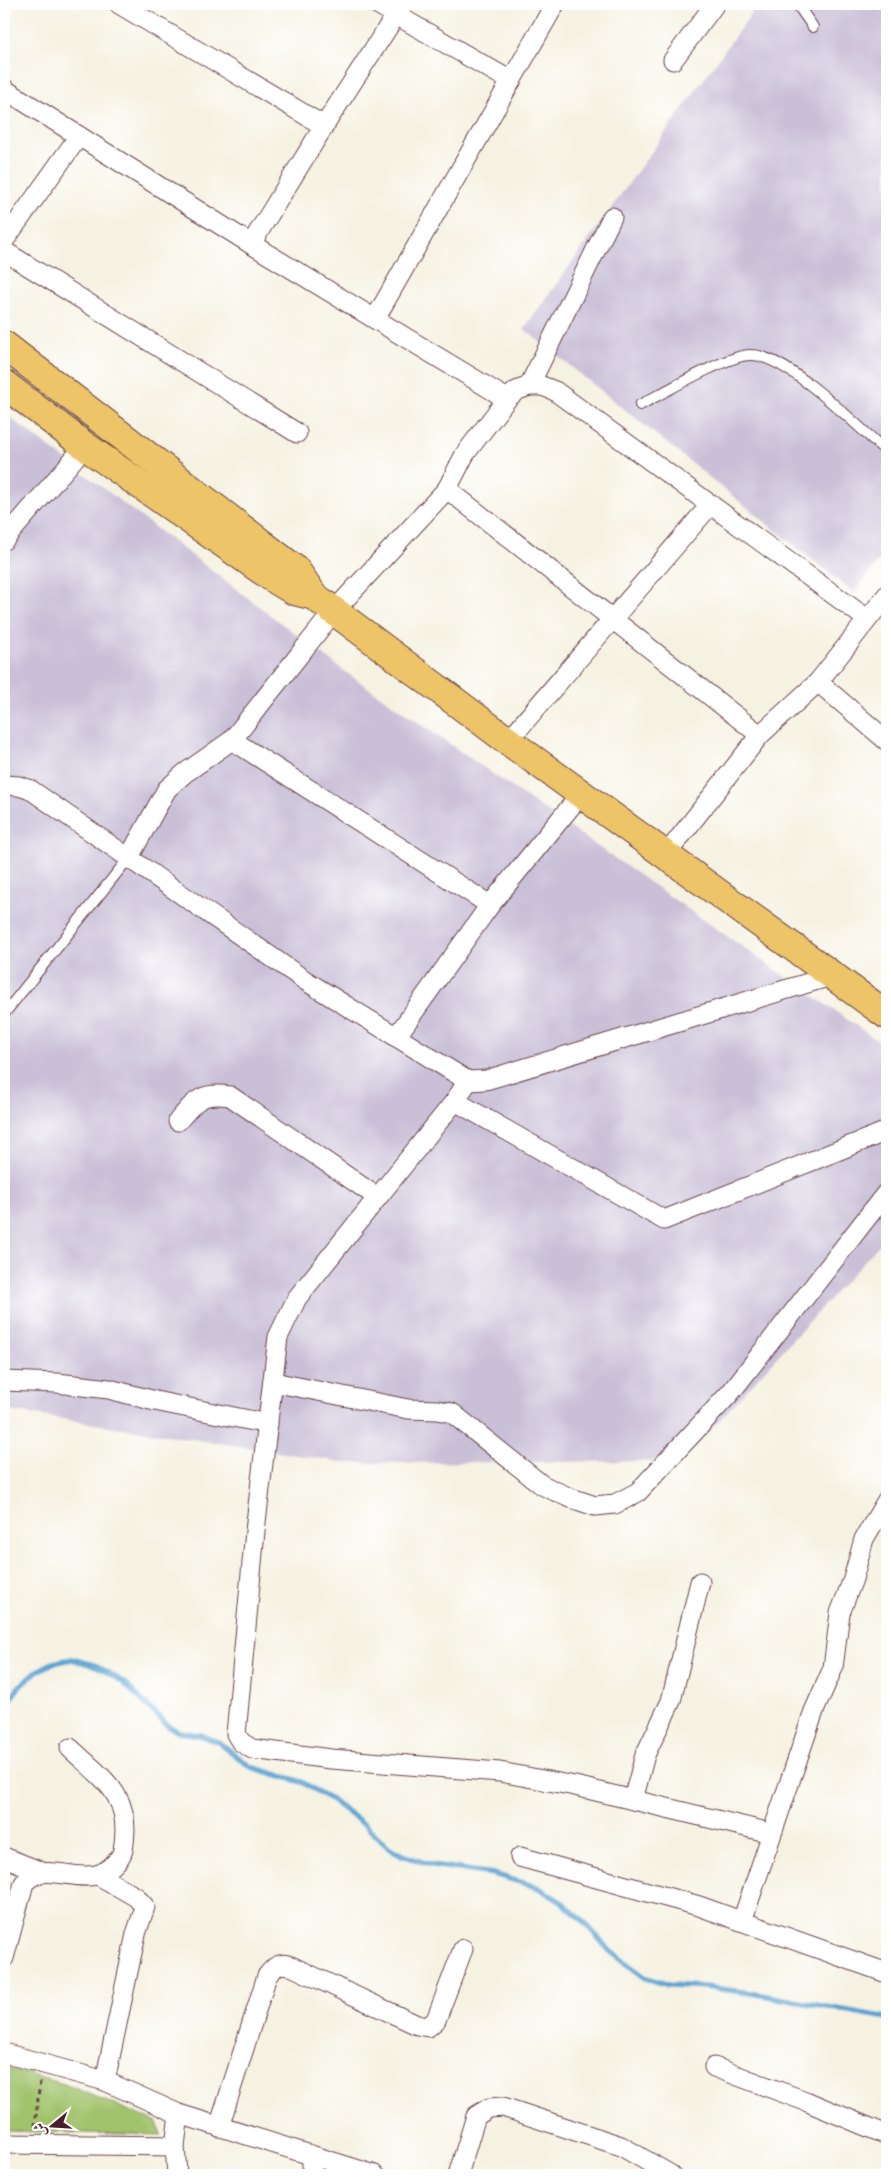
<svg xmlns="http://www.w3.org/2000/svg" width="891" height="2179" font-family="'IM FELL Double Pica',Amiri,serif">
	<rect width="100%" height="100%" fill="#fff"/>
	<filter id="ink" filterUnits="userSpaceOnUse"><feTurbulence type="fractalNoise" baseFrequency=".02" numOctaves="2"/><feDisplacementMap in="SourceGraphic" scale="10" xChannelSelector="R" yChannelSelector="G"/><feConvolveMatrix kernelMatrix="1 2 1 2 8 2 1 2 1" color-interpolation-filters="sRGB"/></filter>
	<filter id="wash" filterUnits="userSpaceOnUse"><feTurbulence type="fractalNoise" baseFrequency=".0096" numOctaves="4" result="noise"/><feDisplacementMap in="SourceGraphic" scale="20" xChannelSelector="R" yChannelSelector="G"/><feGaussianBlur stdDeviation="1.12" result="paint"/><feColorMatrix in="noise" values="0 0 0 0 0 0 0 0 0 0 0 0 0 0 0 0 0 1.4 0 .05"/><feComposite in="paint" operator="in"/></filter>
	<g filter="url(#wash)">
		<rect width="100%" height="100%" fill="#f6f2e2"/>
		<g fill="#c9bfd7">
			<polygon points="758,4 887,4 887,550 854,593 524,329"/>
			<polygon points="4,413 347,673 887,1047 887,1236 682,1461 348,1463 4,1410"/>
		</g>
		<polygon fill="#a1c36c" stroke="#76714c" points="4,2067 64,2084 157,2122 161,2135 4,2131"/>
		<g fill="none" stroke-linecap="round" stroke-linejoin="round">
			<polyline stroke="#5ba2d1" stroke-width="5.5" points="4,1707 19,1687 37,1671 53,1663 72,1659 97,1666 123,1682 168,1726 179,1732 200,1735 220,1743 251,1767 302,1782 333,1801 365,1825 388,1847 402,1855 432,1865 493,1874 537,1887 563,1903 585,1923 610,1951 646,1978 669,1985 705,1987 751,1993 887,2018"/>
		</g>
	</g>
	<g filter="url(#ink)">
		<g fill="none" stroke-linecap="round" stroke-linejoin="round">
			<g stroke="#643f46" stroke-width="12">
				<g id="lane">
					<polyline points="797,4 813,27"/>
					<path d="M640,405C663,393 729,354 751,355C787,355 858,427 887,452"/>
					<polyline points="4,1014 128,859"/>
				</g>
			</g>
			<g stroke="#643f46" stroke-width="21">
				<g id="street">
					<polyline points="119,4 324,126"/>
					<polyline points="377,4 511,81"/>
					<polyline points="673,60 715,4"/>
					<polyline points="4,89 251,244 507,399"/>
					<polyline points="4,241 79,136"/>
					<polyline points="251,244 324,126 403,4"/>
					<polyline points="4,251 297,433"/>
					<polyline points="375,319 555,4"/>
					<polyline points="529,386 612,217"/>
					<polyline points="447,489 760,735"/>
					<polyline points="4,540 85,446"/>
					<polyline points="818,682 887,741"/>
					<polyline points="232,740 490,905"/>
					<polyline points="508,741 711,504"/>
					<polyline points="4,785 19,786 31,790 306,981 468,1081 486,1080 831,976"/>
					<polyline points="665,856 760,735 818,682 887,595"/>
					<polyline points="128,859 167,789 185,773 232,740 334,611 447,489 465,454 507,399 516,391 529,386 542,386 555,391 867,619"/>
					<polyline points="396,1037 490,905 581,794"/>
					<polyline points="468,1081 455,1101 297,1298 278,1337 255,1531 236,1734 241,1742 252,1749 331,1759 500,1772 575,1786 771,1833"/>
					<polyline points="455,1101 664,1220 887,1131"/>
					<path d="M178,1121C196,1100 201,1092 230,1096L377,1197"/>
					<polyline points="4,1381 57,1383 109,1389 155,1401 268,1424"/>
					<polyline points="273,1382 408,1409 438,1410 452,1413 542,1485 568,1497 595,1506 615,1504 638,1492 731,1392 887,1192"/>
					<polyline points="633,1800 645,1755 671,1701 700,1582"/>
					<polyline points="4,1857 42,1872"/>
					<polyline points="520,1857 699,1906 887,1973"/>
					<polyline points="98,1875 136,1897 145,1907 136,1934 105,2081"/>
					<polyline points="742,1921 814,1711 833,1668 840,1613 853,1579 864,1539 887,1500"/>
					<path d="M4,1958L24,1883C45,1861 69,1881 96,1875C106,1873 121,1860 123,1850C133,1796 105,1781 70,1748"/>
					<polyline points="4,2053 105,2081 179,2114 375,2175"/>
					<polyline points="714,2067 808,2102 887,2135"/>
					<path d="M219,2127L267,1976C274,1967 280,1961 291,1966L417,2025L428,2027L436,2020L463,1949"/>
					<polyline points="4,2144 175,2146"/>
					<polyline points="177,2175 175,2146 179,2114"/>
					<polyline points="312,2175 312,2156"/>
					<polyline points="458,2175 476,2116 489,2108 503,2107 621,2146 671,2175"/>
				</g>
			</g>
			<g stroke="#643f46" stroke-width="30">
				<g id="primary">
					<polyline points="4,345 296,570 314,596"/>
					<polyline points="4,384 85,446 274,579 294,591 314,596 508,741 887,1015"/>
				</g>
			</g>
			<polyline stroke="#643f46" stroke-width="3" stroke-dasharray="4 4" stroke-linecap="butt" points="35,2126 40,2081"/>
			<use href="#lane" stroke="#fff" stroke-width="10"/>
			<use href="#street" stroke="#fff" stroke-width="19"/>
			<use href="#primary" stroke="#eec469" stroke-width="28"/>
		</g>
	</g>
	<rect width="891" height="2179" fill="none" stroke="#fff" stroke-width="20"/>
	<g transform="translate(52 2126) rotate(252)" stroke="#ffffff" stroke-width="4" paint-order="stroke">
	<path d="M0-4L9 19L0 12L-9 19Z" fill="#4a1f2b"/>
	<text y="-8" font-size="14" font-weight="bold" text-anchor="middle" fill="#4a1f2b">ش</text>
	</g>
</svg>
